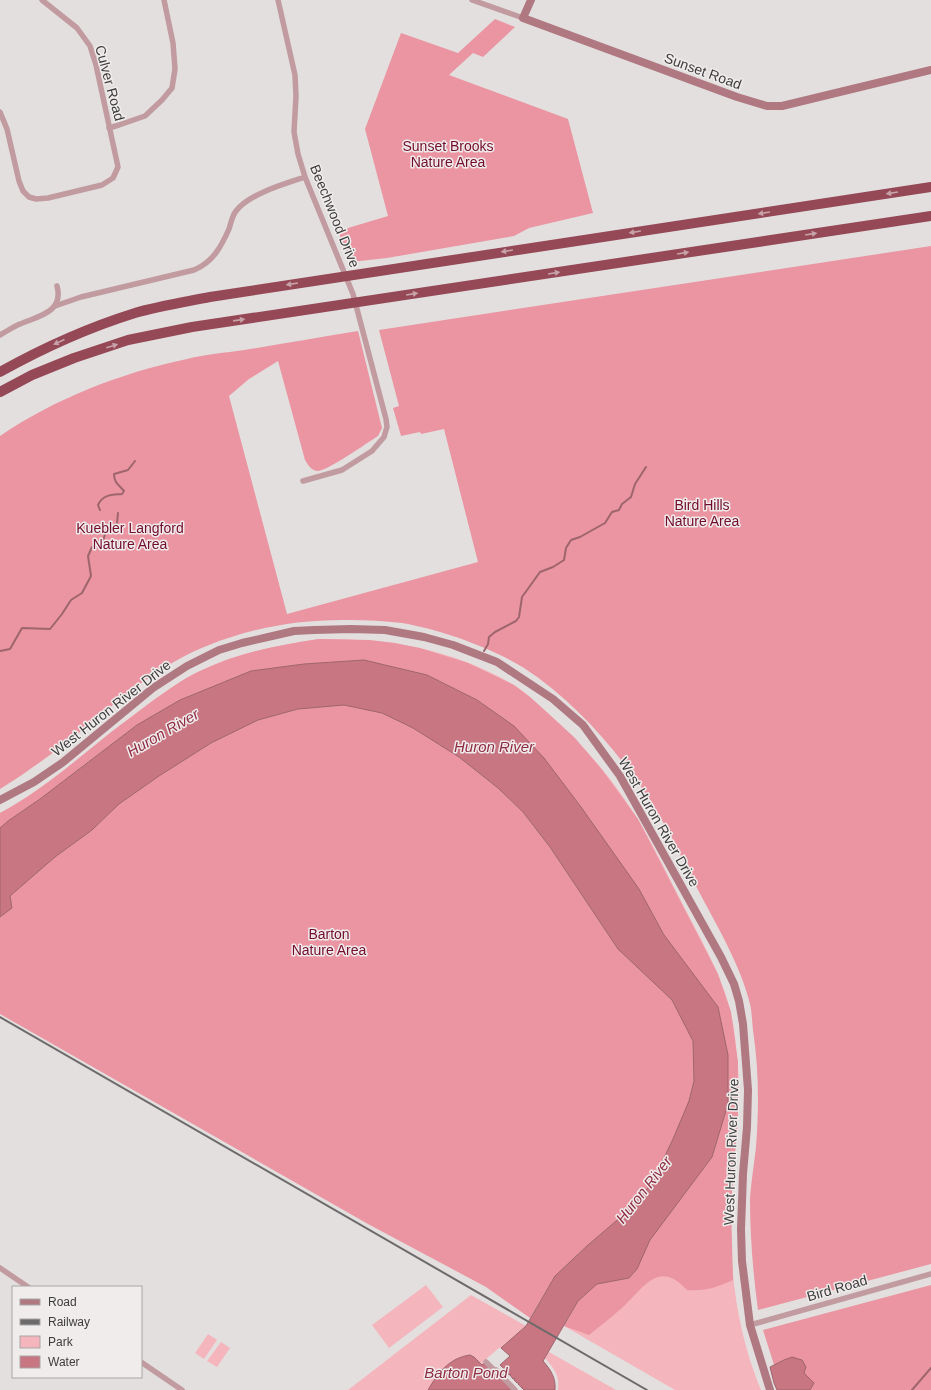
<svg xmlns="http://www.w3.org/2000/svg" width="931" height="1390" font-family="Helvetica,sans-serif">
	<rect width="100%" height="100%" fill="#e3dfdf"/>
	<g fill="#f5b5bd">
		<path d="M319,639C387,638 454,649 514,685C526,693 537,703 548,713C583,744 613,779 637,818C652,842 664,868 677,893C696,931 719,968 730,1009C734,1025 736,1042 737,1058C742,1098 735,1137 732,1176C727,1248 733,1323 761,1390H675L564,1326L578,1301L664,934L544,758L137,725L0,828V813C41,791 75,761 110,733C124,722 138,712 151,702C167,691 182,679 200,671C237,653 278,645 319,639Z"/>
		<polygon points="426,1285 443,1307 389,1348 372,1325"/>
		<path d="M471,1295L526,1326L501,1348H499L485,1360L486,1362L483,1364L465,1356C443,1366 441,1369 428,1390H348Z"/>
		<polygon points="208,1334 217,1340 204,1359 195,1353"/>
		<polygon points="221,1342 230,1348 217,1367 207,1361"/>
		<path d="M549,1352L616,1390H558C560,1375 554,1369 545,1358Z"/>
	</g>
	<g fill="#ea95a1">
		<polygon points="495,19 515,27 483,57 473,53 449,75 568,119 593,213 529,228 514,236 387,258 351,262 338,231 388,216 365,129 401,33 458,53"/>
		<path d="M931,246V1264L758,1310C753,1273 750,1236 750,1199C751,1182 754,1165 756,1147C759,1108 759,1070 753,1030C752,1022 752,1013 750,1004C740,963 715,923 696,886C681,855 665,823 646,794C613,746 573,700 524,668C492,648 439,629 402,623C384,621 367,620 350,620C302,619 254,627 209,645C160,664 120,699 80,732C54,752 28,772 0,789V436C56,398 121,373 187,359C206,354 225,353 244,350C282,344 320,337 358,331L382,428L378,436C367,443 326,472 317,471C311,470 308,465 305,460L278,361L249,379L229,396L287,614L478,562L444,429L421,434L420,432L401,436L393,408L399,406L379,330Z"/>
		<path d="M319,639L370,640L395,643L420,648L468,663L514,685L530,697L575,738L603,771L638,819L718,974L731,1012L738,1062V1118L731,1204L733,1280C715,1288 707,1291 687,1290C659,1259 644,1287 623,1307C612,1317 600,1326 589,1335L564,1326L578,1301L597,1284L629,1278L637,1269L650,1240L712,1157L728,1104L664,934L639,889L514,726L477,700L427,675L364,660L304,664L251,671L180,700L137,725L40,799L8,821L0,828V813C41,791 75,761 110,733C124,722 138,712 151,702C167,691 182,679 200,671C237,653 278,645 319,639Z"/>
		<polygon points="344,705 382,713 413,728 459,757 498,788 523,812 550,847 618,949 672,1000 693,1041 694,1081 689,1101 673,1139 652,1183 629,1210 588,1245 555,1276 530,1318 486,1287 368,1224 0,1014 0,917 12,908 10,896 55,857 92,830 119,804 159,776 211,743 258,720 298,709"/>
		<polygon points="931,1285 931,1390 782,1390 763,1330"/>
	</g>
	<g fill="#c87682" stroke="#9e656d">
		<path d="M364,660L427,675L477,700L514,726L544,758L581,807L639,889L664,935L718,1007L728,1055V1104L712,1157L650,1240L637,1269L629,1278L597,1284L578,1301L543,1361C551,1370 556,1378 555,1390H524L522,1388L523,1387L522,1388L518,1384L519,1383H517L514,1380L515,1378L513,1379L510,1375L511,1374L509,1375L506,1371V1370H505L500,1365L510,1356L501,1348L526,1326L555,1276L588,1245L629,1210L652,1183L673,1139L689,1101L694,1081L693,1041L672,1000L618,949L550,847L523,812L498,788L459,757L413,728L382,713L344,705L298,709L258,720L211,743L159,776L119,804L92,830L55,857L10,896L12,908L0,917V828L8,821L40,799L137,725L180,700L251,671L304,664Z"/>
		<path d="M470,1355L474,1357L482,1365L486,1362L515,1390H428C438,1373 449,1358 470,1355Z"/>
		<polygon points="792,1357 802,1360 806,1367 804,1373 814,1383 810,1390 777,1390 774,1383 770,1367 784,1360"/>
	</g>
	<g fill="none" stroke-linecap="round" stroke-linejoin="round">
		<g stroke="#9e656d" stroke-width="2">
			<path d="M100,510L98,505C103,494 112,495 122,494L124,491C119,485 114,483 114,474L128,470L135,461"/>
			<polyline points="0,651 10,649 22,628 50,629 62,614 71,600 82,593 91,576 88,556 92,547 102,544 106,531 116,527 117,523 118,513"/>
			<polyline points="484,651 488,644 489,637 495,632 516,621 519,617 522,597 540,572 553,567 564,560 566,548 571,540 580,537 605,523 612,512 619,510 622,504 631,497 635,484 646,467"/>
			<polyline points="912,1390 931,1368"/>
		</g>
		<g stroke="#c19b9f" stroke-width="5.5">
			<polyline points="278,0 295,75 296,96 294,132 298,154 305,177 353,294 386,419 387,427 384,437 372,451 342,470 303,481"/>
			<polyline points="472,0 523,18"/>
			<polyline points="0,112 7,129 19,181 23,191 29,197 36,199 48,198 102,185 113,178 118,167 96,65 90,46 77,28 42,0"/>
			<polyline points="109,128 119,125 145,116 162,100 172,88 175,69 173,43 164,0"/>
			<path d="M55,306L81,297L194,270C213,262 221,247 229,229C231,223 232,216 236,211C249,194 284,184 305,177"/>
			<path d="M0,335C7,331 13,327 20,324C39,316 64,312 57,286"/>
			<polyline points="0,1268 28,1287"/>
			<polyline points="750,1325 931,1274"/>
			<polyline points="141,1362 182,1390"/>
			<polyline points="486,1362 495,1371 496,1370 515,1390"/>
		</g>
		<g stroke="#b07880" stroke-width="8">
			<polyline points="531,0 523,18 737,97 767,106 782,106 931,70"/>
			<polyline points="0,800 34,782 62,763 153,688 187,666 219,650 242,643 294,631 314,630 351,629 385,630 424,637 453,645 497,662 553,699 583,725 620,776 721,957 734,984 739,1001 743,1024 748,1090 747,1127 743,1174 741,1229 742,1261 750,1325 770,1390"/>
		</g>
		<g stroke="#954856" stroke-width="10">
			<path d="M0,372C43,348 87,328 135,313C159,306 185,302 210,297L931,187"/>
			<polyline points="0,392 32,375 74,358 128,340 192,327 931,216"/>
		</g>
		<polyline stroke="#6c6a6a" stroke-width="2" points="0,1017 647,1390"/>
	</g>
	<defs><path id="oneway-solid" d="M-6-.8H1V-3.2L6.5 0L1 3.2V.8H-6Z"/></defs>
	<g fill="#c7a2a8">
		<use href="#oneway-solid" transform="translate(892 193) rotate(171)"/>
		<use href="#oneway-solid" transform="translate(764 213) rotate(171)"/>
		<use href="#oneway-solid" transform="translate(635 232) rotate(171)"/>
		<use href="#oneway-solid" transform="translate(811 234) rotate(-9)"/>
		<use href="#oneway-solid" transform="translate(507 251) rotate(171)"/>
		<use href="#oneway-solid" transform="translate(683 253) rotate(-9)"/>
		<use href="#oneway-solid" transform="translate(554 273) rotate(-9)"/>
		<use href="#oneway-solid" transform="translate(292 284) rotate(171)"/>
		<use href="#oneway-solid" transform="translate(412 294) rotate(-9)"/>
		<use href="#oneway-solid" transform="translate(239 320) rotate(-8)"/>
		<use href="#oneway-solid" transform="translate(59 342) rotate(156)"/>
		<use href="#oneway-solid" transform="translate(112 346) rotate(-18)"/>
	</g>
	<g text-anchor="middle" stroke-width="3" stroke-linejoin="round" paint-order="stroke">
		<g font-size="14" fill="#3d3c3c" stroke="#f0ecec">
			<text transform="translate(703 71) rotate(20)" y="5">Sunset Road</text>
			<text transform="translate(110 83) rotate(75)" y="5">Culver Road</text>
			<text transform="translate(335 216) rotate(68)" y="5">Beechwood Drive</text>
			<text transform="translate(111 708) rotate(-38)" y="5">West Huron River Drive</text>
			<text transform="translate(659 822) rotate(60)" y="5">West Huron River Drive</text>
			<text transform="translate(731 1152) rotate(-88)" y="5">West Huron River Drive</text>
			<text transform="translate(837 1288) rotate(-16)" y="5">Bird Road</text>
		</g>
		<g font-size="14" fill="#720c2c" stroke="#f0ecec">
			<text x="448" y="151">Sunset Brooks<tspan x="448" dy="16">Nature Area</tspan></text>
			<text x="702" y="510">Bird Hills<tspan x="702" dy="16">Nature Area</tspan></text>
			<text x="130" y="533">Kuebler Langford<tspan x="130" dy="16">Nature Area</tspan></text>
			<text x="329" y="939">Barton<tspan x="329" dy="16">Nature Area</tspan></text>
		</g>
		<g font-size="15" font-style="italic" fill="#8f2c43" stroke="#f0ecec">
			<text transform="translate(163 733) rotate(-30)" y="5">Huron River</text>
			<text x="494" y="752">Huron River</text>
			<text transform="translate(644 1190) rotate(-52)" y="5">Huron River</text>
			<text x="466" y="1378">Barton Pond</text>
		</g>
	</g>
	<rect x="12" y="1286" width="130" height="92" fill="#f0ecec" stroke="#a8a6a6"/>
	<rect x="20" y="1299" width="20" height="6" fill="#b07880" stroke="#a8a6a6"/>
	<text x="48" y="1306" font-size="12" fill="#3d3c3c">Road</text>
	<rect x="20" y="1319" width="20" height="6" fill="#6c6a6a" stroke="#a8a6a6"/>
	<text x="48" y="1326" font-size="12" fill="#3d3c3c">Railway</text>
	<rect x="20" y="1336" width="20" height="12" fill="#f5b5bd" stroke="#a8a6a6"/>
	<text x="48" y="1346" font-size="12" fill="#3d3c3c">Park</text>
	<rect x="20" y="1356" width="20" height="12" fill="#c87682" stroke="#a8a6a6"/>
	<text x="48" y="1366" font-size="12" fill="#3d3c3c">Water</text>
</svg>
